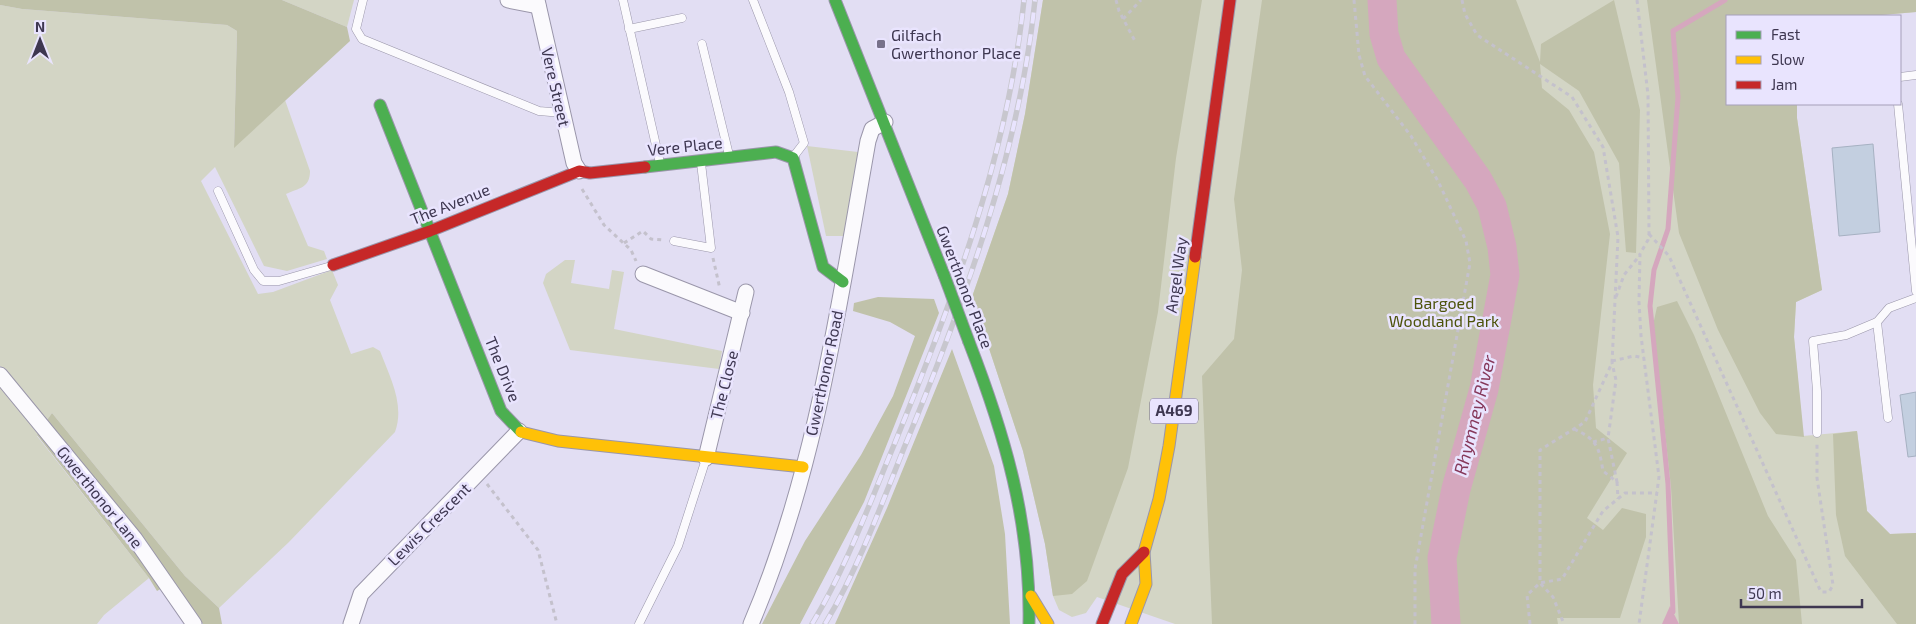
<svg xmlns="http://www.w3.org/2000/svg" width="1916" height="624" font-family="'Exo 2',sans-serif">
	<rect width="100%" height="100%" fill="#e2def3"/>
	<g fill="#d3d5c5">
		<polygon points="282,0 354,0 347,27"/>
		<polygon points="1043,0 1916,0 1916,12 1870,16 1727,16 1727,104 1797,104 1797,118 1822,290 1796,302 1794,337 1803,436 1857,431 1867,511 1890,534 1916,533 1916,624 1175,624 1097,597 1086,613 1072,617 1059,610 1053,596 1045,544 1023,451 972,297 1008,194 1025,114"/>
		<path d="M0,5L22,9L227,25L237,31L234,147L285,100L310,171C310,188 299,188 286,194L308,246L324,251L327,259L287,271L264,266L215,167L201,181L258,294L273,292L332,270L338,285L330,300L351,354L373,347L380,351C390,377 405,405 395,432L289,542L219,608L185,576L52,413L47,421L0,366Z"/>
		<polygon points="807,146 858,152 846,236 826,236"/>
		<polygon points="565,260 575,260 571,283 609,289 612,270 624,272 614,329 722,351 719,369 570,350 543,283 546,274"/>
		<polygon points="0,384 40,431 37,436 149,578 104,615 97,624 0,624"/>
	</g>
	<g fill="#c0c2aa">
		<polygon points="0,0 282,0 347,27 350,41 234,148 237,31 227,25 22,9 0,5"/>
		<polygon points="1043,0 1202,0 1176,158 1158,312 1128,468 1087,581 1072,594 1053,596 1045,544 1023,451 972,297 1008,194 1025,114"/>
		<polygon points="1262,0 1516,0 1540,62 1541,44 1614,0 1640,110 1636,253 1626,252 1619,163 1579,91 1540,64 1542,88 1569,110 1594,152 1610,234 1593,385 1596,428 1627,453 1587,518 1603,530 1622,508 1646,514 1646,537 1620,618 1557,618 1558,624 1212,624 1202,376 1234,339 1242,270 1234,199"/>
		<polygon points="1647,0 1916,0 1916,12 1870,16 1727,16 1727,104 1797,104 1797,118 1822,290 1796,302 1794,337 1804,437 1776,434 1760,413 1718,330 1679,233"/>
		<polygon points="878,297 934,299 939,313 864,502 800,624 762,624 805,541 861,455 893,396 915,336 890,322 853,311 854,303"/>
		<polygon points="1677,301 1694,335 1768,516 1796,560 1802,624 1679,624 1671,487 1653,325 1657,307"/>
		<polygon points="952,349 994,466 1005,534 1010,624 835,624 887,508"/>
		<polygon points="52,413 185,576 219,608 222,624 203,624 173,582 157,591 149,578 37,435"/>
		<polygon points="1857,431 1867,511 1890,534 1916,533 1916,624 1897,624 1845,556 1836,515 1833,434"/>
	</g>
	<polygon fill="#d5a7be" points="1670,606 1679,624 1662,624"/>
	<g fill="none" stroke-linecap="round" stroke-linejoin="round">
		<polyline stroke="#d5a7be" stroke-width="5" points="1673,612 1668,484 1650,306 1654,270 1668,229 1678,97 1673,31 1725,0"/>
		<polyline stroke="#d5a7be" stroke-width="29" points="1382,0 1384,34 1391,58 1478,180 1492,206 1502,247 1505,275 1484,389 1456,489 1442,558 1446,624"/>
	</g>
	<g fill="#c3cfe0" stroke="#a6b1c2">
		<polygon points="1873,144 1880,232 1839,236 1832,148"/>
		<polygon points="1916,392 1916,456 1908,457 1900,395"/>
	</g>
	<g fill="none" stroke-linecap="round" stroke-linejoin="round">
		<g stroke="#9a96aa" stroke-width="9">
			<g id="lane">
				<polyline points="363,0 356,29 362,39 539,111 562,113"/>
				<polyline points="623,0 660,163"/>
				<polyline points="753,0 789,92 804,143 794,156"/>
				<polyline points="629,29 682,18"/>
				<polyline points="702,44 729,155"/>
				<polyline points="1900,77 1916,75"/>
				<polyline points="1898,104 1916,291"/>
				<polyline points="218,191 254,270 263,281 279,281 331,266"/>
				<polyline points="674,241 711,248 701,163"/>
				<polyline points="1888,418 1877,322 1889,308 1916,298"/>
				<polyline points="1817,433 1817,391 1813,341 1846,335 1877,322"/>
				<polyline points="639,624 678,546 706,459"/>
			</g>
		</g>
		<g stroke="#9a96aa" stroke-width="17">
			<g id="street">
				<polyline points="508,0 538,6"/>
				<polyline points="537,0 574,163 579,171"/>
				<polyline points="643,274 742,313"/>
				<polyline points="0,375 135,539 194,624"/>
				<polyline points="706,458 746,292"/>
				<polyline points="351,624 361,594 519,431"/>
				<path d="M751,624C816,472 839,304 868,141L872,129L885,122"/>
			</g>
		</g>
		<g stroke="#9a96aa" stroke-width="13">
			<g id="fast">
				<polyline points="835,0 944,275"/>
				<polyline points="380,105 501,411 521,432"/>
				<polyline points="645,167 776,152 793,158 823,267 843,282"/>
				<path d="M969,342C1005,435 1031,523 1029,624"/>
			</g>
		</g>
		<g stroke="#9a96aa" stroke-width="13">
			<g id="slow">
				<polyline points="521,432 558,441 803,467"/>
				<polyline points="1031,596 1048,624"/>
				<polyline points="1131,624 1146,584 1144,552 1159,499 1169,446 1195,257"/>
			</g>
		</g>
		<g stroke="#9a96aa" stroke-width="13">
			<g id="jam">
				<polyline points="1195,257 1230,0"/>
				<polyline points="333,265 430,231 579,171 590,173 645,167"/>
				<polyline points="1102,624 1122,574 1144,552"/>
			</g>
		</g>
		<g stroke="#c4c1cc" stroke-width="3" stroke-dasharray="4 4" stroke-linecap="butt">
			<polyline points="1116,0 1119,11 1136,43"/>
			<polyline points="1354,0 1359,55 1365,76 1411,136 1438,181 1466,241 1470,263 1415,569 1415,624"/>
			<polyline points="1462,0 1465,14 1477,35 1572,97 1603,147 1618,237 1612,363 1585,422 1540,450 1540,583 1553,597 1564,624"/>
			<polyline points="1637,0 1648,95 1649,234 1648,240 1640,254 1639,302 1641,336 1659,477 1639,624"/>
			<polyline points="1123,19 1141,0"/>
			<polyline points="582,189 604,225 631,250 636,261"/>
			<polyline points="1649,234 1669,256 1821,592 1829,592 1833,585 1817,478 1817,444"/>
			<polyline points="624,243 643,231 651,239 663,240"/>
			<polyline points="713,258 720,289"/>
			<polyline points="1616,297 1624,275 1640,255"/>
			<polyline points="1612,361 1634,356 1644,358"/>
			<path d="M1574,429C1596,439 1599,446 1603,471L1617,482L1608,438L1616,380L1612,363"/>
			<polyline points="1593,442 1608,438"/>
			<polyline points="1617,482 1618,499"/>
			<polyline points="487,484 538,550 557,624"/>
			<polyline points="1530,624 1527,595 1540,583 1562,579 1603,511 1625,493 1657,493"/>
		</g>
		<use href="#lane" stroke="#fbfafd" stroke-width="8"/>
		<use href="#street" stroke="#fbfafd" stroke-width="15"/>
		<use href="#fast" stroke="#4caf50" stroke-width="11"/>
		<use href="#slow" stroke="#ffc107" stroke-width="11"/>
		<use href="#jam" stroke="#c62828" stroke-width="11"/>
		<g stroke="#c8c7ce" stroke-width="5.5">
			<g id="rail">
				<path d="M812,624C846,568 869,505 894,445C952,303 1008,154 1024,0"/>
				<path d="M825,624C857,571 881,506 904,448C963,305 1019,155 1035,0"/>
			</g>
		</g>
		<use href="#rail" stroke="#e9e4fe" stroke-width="4" stroke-dasharray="11" stroke-linecap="butt"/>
		<g stroke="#9a96aa" stroke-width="13" stroke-linecap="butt">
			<polyline id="fast-bridge" points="944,275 969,342"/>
		</g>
		<use href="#fast-bridge" stroke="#4caf50" stroke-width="11"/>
	</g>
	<rect fill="#77718a" stroke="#e9e4fe" stroke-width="2" x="876" y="39" width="10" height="10" rx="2.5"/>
	<g text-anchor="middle" stroke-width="5" stroke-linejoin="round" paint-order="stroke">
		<rect fill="#e9e4fe" stroke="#716b85" stroke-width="1" x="1150" y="398.5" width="48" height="25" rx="4"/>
		<g font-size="15" font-weight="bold" fill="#3e3751">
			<text x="1174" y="416">A469</text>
		</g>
		<g font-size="16" fill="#3e3751" stroke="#e9e4fe" text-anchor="start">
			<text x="891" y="41">Gilfach<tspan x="891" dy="18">Gwerthonor Place</tspan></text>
		</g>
		<g font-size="16" fill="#3e3751" stroke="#e9e4fe">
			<text transform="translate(556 87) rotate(77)" y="6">Vere Street</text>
			<text transform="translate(685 146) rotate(-6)" y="6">Vere Place</text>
			<text transform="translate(450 204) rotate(-22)" y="6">The Avenue</text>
			<text transform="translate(1176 275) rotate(-82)" y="6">Angel Way</text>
			<text transform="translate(965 287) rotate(69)" y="6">Gwerthonor Place</text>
			<text transform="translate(503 369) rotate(68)" y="6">The Drive</text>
			<text transform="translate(824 373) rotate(-78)" y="6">Gwerthonor Road</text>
			<text transform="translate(724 385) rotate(-76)" y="6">The Close</text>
			<text transform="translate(100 497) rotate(51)" y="6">Gwerthonor Lane</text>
			<text transform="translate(429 524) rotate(-45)" y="6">Lewis Crescent</text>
		</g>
		<g font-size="16" fill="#4d530b" stroke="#e9e4fe">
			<text x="1444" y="309">Bargoed<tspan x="1444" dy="18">Woodland Park</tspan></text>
		</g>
		<g font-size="18" font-style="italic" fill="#86385b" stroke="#e9e4fe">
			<text transform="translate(1475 415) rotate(-76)" y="6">Rhymney River</text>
		</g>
	</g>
	<rect x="1726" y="15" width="175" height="90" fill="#e9e4fe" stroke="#a59fb9"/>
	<rect x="1736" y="31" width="25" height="8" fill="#4caf50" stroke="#a59fb9"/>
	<text x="1771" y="40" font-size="15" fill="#3e3751">Fast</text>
	<rect x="1736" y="56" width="25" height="8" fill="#ffc107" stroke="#a59fb9"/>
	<text x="1771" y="65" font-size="15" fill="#3e3751">Slow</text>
	<rect x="1736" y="81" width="25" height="8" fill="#c62828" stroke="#a59fb9"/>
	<text x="1771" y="90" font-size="15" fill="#3e3751">Jam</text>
	<g transform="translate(40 40)" stroke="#e9e4fe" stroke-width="4" paint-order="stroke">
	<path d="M0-4L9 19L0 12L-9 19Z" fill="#3e3751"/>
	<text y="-8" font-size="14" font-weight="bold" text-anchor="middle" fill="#3e3751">N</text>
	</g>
	<path d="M1741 599v8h121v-8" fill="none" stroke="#3e3751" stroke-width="2.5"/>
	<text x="1748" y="599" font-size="15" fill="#3e3751" stroke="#e9e4fe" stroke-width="4" paint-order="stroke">50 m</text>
</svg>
